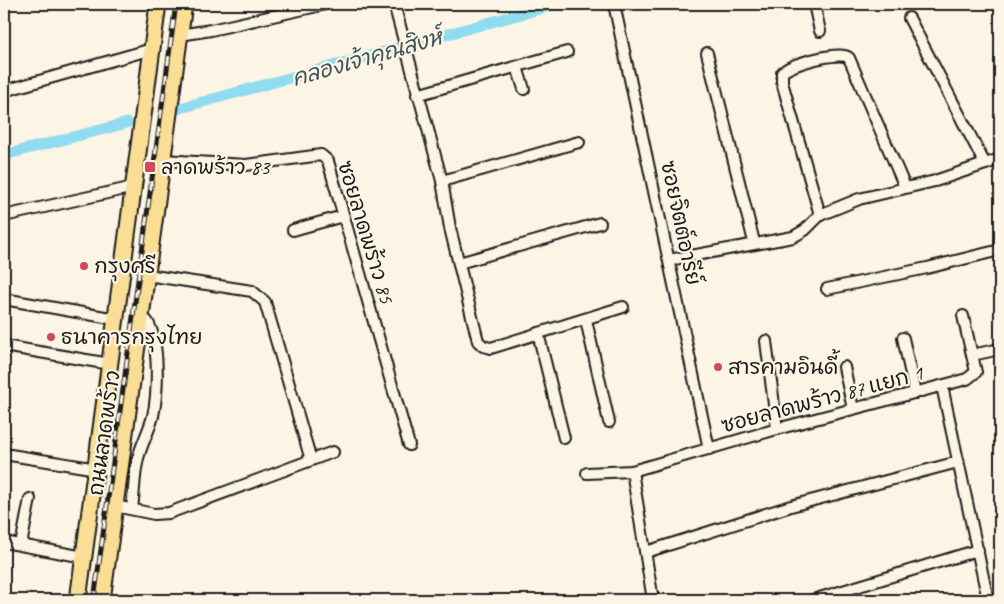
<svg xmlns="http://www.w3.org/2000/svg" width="1004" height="604" font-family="Caveat,'Playpen Sans Thai',sans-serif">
	<rect width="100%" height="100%" fill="#fcf5e5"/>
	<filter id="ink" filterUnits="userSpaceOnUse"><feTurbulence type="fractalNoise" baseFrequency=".02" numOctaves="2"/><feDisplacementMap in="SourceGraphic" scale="10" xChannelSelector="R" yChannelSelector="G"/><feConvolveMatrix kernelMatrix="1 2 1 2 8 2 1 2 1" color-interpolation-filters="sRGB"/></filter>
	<g filter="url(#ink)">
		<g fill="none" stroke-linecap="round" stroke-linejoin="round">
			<g stroke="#8fdbef" stroke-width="11">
				<polyline points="177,109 557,4"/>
				<polyline points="4,155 127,123"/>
			</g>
			<g stroke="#1c1c1c" stroke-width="14">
				<g id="street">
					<polyline points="394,4 442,181 450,228 478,341 483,346 491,348 623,307"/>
					<polyline points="614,4 709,449"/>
					<polyline points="814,4 820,31"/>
					<polyline points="909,18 985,164"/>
					<polyline points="180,35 211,30 326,4"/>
					<polyline points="707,53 754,242"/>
					<polyline points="517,67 524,89"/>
					<polyline points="4,91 152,49"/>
					<polyline points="417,95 567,52"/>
					<polyline points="163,160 246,165 321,155 328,161 409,445"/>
					<polyline points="442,181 579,142"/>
					<path d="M820,215L782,82V73C789,64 841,50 849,58L905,187"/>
					<polyline points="4,216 134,187"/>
					<polyline points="293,230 343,216"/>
					<polyline points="669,260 793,237 805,230 820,215 859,199 935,181 1000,159"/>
					<polyline points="459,263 600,223"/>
					<polyline points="147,275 252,291 265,302 311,460"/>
					<polyline points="827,289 927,268 1000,250"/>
					<polyline points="4,299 116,319"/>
					<polyline points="963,316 972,355"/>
					<polyline points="586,320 609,422"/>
					<polyline points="538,333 564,438"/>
					<polyline points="903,338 915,393"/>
					<polyline points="766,341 777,429"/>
					<polyline points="4,346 110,364"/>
					<polyline points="844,367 853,409"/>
					<polyline points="942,386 988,600"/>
					<polyline points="4,454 97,469"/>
					<polyline points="632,471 653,600"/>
					<polyline points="587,473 632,471 777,429 967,379 976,372 972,355 1000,349"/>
					<polyline points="115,506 154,514 169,513 333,452"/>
					<path d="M132,509C134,494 134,478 137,463C140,446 149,432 153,416C158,393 160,341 147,321L140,320"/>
					<polyline points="4,542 84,557"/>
					<polyline points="21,545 30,499"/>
					<polyline points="646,552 791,506 958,462"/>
					<polyline points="813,600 978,550"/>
				</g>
			</g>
			<g stroke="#1c1c1c" stroke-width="19">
				<g id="primary">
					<polyline points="78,600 158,4"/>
					<polyline points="102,600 184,4"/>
				</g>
			</g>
			<use href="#street" stroke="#fcf5e5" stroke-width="10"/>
			<use href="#primary" stroke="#fbde96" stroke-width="15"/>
			<g stroke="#1c1c1c" stroke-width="5">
				<polyline id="rail" points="94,600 176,4"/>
			</g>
			<use href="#rail" stroke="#fcf5e5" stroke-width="3" stroke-dasharray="9" stroke-linecap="butt"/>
		</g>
	</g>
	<g fill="#d1495b" stroke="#fcf5e5" stroke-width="2">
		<rect x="144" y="161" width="12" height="12" rx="2.5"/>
		<circle cx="84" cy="266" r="5"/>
		<circle cx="51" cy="337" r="5"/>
		<circle cx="718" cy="367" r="5"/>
	</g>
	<g text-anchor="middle" stroke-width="4.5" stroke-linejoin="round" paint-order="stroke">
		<g font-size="21" fill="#1c1c1c" stroke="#fcf5e5" text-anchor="start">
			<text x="161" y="174">ลาดพร้าว 83</text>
			<text x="94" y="273">กรุงศรี</text>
			<text x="61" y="344">ธนาคารกรุงไทย</text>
			<text x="728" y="374">สารคามอินดี้</text>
		</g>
		<g font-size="21" fill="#1c1c1c" stroke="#fcf5e5">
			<text transform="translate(681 223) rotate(78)" y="7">ซอยจิตต์อารีย์</text>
			<text transform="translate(366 232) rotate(73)" y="7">ซอยลาดพร้าว 85</text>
			<text transform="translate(822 399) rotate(-15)" y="7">ซอยลาดพร้าว 87 แยก 1</text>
			<text transform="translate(104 433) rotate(-82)" y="7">ถนนลาดพร้าว</text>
		</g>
		<g font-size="22" font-style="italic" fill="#3e555b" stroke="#fcf5e5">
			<text transform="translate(367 57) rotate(-16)" y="8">คลองเจ้าคุณสิงห์</text>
		</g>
	</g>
	<rect width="1004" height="604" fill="none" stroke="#fcf5e5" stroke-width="20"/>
	<rect x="10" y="10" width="984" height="584" fill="none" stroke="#1c1c1c" stroke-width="2" filter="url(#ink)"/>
</svg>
